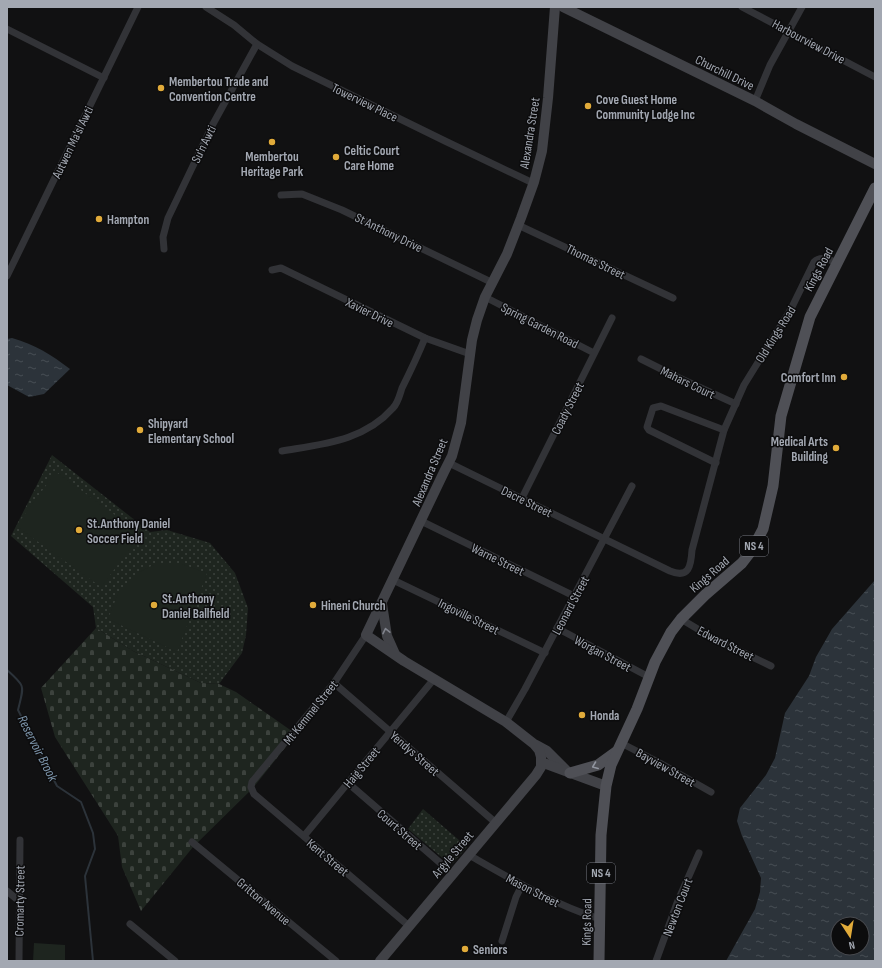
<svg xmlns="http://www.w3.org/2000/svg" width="882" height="968" font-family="'Sofia Sans Condensed',sans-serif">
	<defs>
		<pattern id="grass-dots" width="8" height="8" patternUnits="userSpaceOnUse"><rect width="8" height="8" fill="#1e251f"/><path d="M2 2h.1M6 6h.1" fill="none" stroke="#3c423d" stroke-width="1.8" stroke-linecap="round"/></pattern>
		<pattern id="cemetery-stones" width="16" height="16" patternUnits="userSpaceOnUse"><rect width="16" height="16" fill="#1e251f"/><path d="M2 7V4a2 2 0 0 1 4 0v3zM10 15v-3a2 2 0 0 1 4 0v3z" fill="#3c423d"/></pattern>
		<pattern id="water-ripples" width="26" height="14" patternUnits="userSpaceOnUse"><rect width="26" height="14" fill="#2c333a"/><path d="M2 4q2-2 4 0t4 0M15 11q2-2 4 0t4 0" fill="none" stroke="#474e54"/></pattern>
	</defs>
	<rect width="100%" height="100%" fill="#111112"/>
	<g fill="url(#grass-dots)">
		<polygon points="52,455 150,532 167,530 210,543 235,573 248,608 246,635 242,653 219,684 201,683 133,651 96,628 93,607 11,536"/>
		<polygon points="423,809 467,847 451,865 408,829"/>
	</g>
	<polygon fill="url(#cemetery-stones)" points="96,628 133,651 201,683 219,684 236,692 296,734 253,788 193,847 141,911 122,867 118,836 55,737 41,688"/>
	<g fill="#1e251f">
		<polygon points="56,472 141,534 101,587 16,526"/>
		<polygon points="155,564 182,564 207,573 177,652 108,619 119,591 138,573"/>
		<polygon points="34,943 65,945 65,961 33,961"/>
	</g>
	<g fill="url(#water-ripples)" fill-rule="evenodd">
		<path d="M12,338C36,345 50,354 70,369L44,394L29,397L7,385V339Z"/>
		<path d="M875,580V961H726L755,909L760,892L761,878L742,836L737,821L740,808L766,775L775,758L785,713L809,676L816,657L832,629ZM838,924H862V948H838Z"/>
	</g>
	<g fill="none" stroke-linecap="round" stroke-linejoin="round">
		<path stroke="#2c333a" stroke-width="2" d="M7,670C26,687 24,685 18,710L57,786L81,802L93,833L95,849L85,876L93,961"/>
		<g stroke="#323337" stroke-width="7">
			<polyline points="206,7 234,25 257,44 292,66 445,141 533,183"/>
			<polyline points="742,7 875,77"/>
			<polyline points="7,29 104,78"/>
			<polyline points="755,101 770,65 802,7"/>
			<polyline points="281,195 302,194 342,210 493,283"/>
			<polyline points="518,225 673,298"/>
			<polyline points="164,249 163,237 168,218 213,124 257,44"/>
			<polyline points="272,270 281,268 425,338 470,354"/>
			<polyline points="7,276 138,7"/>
			<polyline points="485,297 594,353"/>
			<polyline points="641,359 677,377 736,404"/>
			<path d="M282,451C323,444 364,441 393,408C398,403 400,394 402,388C410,372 418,355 425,338"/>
			<path d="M449,463L670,571C689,579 691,566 692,550L724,430L744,385L791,309L814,262C821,255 829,260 838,263"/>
			<polyline points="716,463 649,430 647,427 653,408 661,406 724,430"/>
			<polyline points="522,498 612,318"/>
			<polyline points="421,521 574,596"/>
			<polyline points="393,580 545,653"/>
			<polyline points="681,619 711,637 771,666"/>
			<polyline points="557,628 649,677"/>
			<polyline points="366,635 334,683 252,782 251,787 254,794 409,926"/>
			<polyline points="334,683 496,823"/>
			<polyline points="506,722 525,689 632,486"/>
			<polyline points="621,743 658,762 711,792"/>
			<polyline points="348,783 453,874"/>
			<polyline points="304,836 434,679"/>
			<polyline points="192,842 336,961"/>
			<path d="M469,855C511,879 553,904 600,919"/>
			<polyline points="7,891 19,901"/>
			<polyline points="130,924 175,961"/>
			<polyline points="502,941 516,897 522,885"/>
			<polyline points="19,961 20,840"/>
			<polyline points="656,961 677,903 699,853"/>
		</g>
		<g stroke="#414247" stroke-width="10">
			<polyline points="563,7 755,101 796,124 875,164"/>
			<polyline points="382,604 387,636 395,654"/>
			<polyline points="536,745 547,751 566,770"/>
			<polyline points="541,762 606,786"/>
			<polyline points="380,961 536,775 541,767 541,757 539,750 534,744 506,722 404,661 366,635 444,472 452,456 461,423 472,340 477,320 485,297 507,254 521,218 534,182 542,151 548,98 555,7"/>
		</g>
		<g stroke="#4f5056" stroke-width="11">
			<polyline points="570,773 598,765 616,752"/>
			<polyline points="599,961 601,835 606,786 611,765 637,709 655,662 671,632 681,619 705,595 742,563 752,550 763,529 773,486 781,416 810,317 875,188"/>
		</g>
	</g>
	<defs><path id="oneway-chevron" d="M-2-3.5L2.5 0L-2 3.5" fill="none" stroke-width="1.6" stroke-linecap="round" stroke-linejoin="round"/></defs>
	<use stroke="#81848d" href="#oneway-chevron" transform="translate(386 631) rotate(-102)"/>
	<use stroke="#9296a0" href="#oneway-chevron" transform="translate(595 766) rotate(158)"/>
	<g fill="#e1ab3a" stroke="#0c0c0d" stroke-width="1.5">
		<circle cx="161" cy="88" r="4"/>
		<circle cx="588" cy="106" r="4"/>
		<circle cx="272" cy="142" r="4"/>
		<circle cx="336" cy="157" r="4"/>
		<circle cx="99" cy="219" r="4"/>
		<circle cx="844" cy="377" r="4"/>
		<circle cx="140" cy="430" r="4"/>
		<circle cx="836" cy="448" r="4"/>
		<circle cx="79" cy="530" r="4"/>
		<circle cx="154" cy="605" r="4"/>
		<circle cx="313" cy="605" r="4"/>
		<circle cx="582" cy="715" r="4"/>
		<circle cx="465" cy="949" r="4"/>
	</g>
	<g text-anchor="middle" stroke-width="3" stroke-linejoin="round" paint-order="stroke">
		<g fill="#0c0c0d" stroke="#767980" stroke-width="1">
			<rect x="740" y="536" width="28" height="20" rx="3"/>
			<rect x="587" y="863" width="28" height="20" rx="3"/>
		</g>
		<g font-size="12" font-weight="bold" fill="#a3a8b2">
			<text x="754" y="550">NS 4</text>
			<text x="601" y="877">NS 4</text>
		</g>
		<g font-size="13" fill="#a3a8b2" stroke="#0c0c0d">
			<text transform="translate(809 41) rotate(28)" y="5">Harbourview Drive</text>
			<text transform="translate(725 72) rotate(26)" y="5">Churchill Drive</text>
			<text transform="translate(365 102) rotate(26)" y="5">Towerview Place</text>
			<text transform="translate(529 133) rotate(-81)" y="5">Alexandra Street</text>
			<text transform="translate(72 142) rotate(-64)" y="5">Autwen Ma'sl Awti</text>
			<text transform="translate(203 144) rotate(-64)" y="5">Su'n Awti</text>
			<text transform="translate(389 232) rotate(26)" y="5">St Anthony Drive</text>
			<text transform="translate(596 261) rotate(26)" y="5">Thomas Street</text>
			<text transform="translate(818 269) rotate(-62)" y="5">Kings Road</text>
			<text transform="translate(370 312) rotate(26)" y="5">Xavier Drive</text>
			<text transform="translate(540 325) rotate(27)" y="5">Spring Garden Road</text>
			<text transform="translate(775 334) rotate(-58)" y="5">Old Kings Road</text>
			<text transform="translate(688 382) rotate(26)" y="5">Mahars Court</text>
			<text transform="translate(567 408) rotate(-63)" y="5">Coady Street</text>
			<text transform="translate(429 472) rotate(-67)" y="5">Alexandra Street</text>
			<text transform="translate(527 501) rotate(26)" y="5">Dacre Street</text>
			<text transform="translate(498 559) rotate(26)" y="5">Warne Street</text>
			<text transform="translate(709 574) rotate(-41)" y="5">Kings Road</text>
			<text transform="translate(570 605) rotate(-62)" y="5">Leonard Street</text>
			<text transform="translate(469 616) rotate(26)" y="5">Ingoville Street</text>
			<text transform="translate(726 643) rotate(27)" y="5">Edward Street</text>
			<text transform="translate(603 653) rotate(28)" y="5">Worgan Street</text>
			<text transform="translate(310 712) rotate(-51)" y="5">Mt Kemmel Street</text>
			<text transform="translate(415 753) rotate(41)" y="5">Yendys Street</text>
			<text transform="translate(361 767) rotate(-50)" y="5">Haig Street</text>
			<text transform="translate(666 767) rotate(29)" y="5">Bayview Street</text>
			<text transform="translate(400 829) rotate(41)" y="5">Court Street</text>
			<text transform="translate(452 854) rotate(-50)" y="5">Argyle Street</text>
			<text transform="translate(328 857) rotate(40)" y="5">Kent Street</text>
			<text transform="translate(533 890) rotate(27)" y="5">Mason Street</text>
			<text transform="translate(19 901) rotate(-89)" y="5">Cromarty Street</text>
			<text transform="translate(264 901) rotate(40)" y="5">Gritton Avenue</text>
			<text transform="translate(677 907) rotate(-69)" y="5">Newton Court</text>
			<text transform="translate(586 922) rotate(-89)" y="5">Kings Road</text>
		</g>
		<g font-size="13" font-weight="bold" fill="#a3a8b2" stroke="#0c0c0d" text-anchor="start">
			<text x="169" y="86">Membertou Trade and<tspan x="169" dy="15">Convention Centre</tspan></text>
			<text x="596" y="104">Cove Guest Home<tspan x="596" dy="15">Community Lodge Inc</tspan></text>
			<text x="344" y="155">Celtic Court<tspan x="344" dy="15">Care Home</tspan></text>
			<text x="272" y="161" text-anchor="middle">Membertou<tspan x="272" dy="15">Heritage Park</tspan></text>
			<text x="107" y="224">Hampton</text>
			<text x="836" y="382" text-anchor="end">Comfort Inn</text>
			<text x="148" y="428">Shipyard<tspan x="148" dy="15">Elementary School</tspan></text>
			<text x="828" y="446" text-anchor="end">Medical Arts<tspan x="828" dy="15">Building</tspan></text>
			<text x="87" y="528">St.Anthony Daniel<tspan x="87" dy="15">Soccer Field</tspan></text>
			<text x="162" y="603">St.Anthony<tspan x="162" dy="15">Daniel Ballfield</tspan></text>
			<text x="321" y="610">Hineni Church</text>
			<text x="590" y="720">Honda</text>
			<text x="473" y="954">Seniors</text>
		</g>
		<g font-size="14" font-style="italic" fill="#7d95ab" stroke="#0c0c0d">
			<text transform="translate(38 748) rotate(63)" y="5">Reservoir Brook</text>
		</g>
	</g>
	<rect width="882" height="968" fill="none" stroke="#a3a8b2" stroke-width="16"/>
	<g transform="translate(850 936) rotate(168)"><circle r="19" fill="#0c0c0d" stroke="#484a4f"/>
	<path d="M0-3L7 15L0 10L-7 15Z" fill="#e1ab3a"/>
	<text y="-6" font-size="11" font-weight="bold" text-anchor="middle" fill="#a3a8b2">N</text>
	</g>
</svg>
